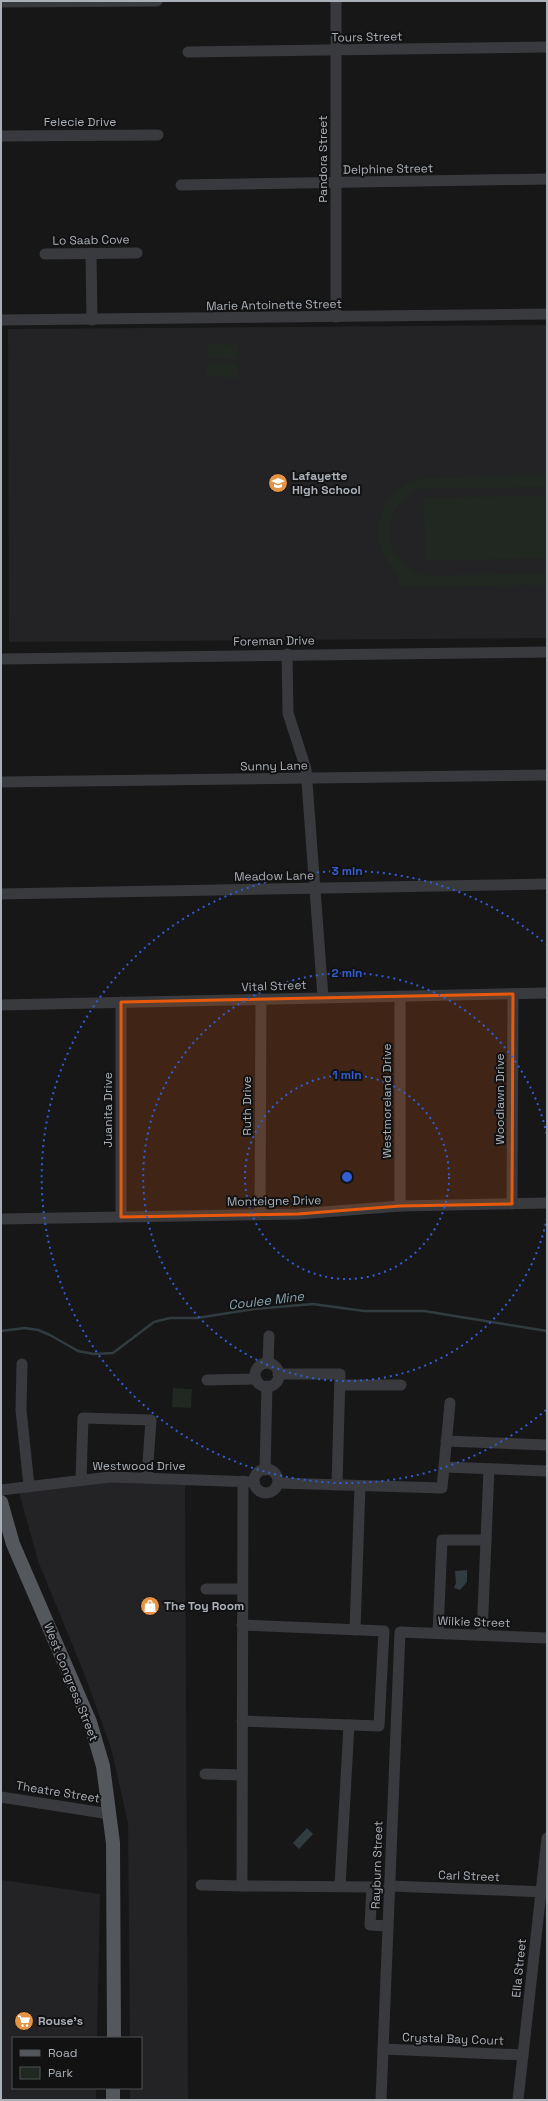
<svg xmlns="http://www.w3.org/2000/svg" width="548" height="2101" font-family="'Space Grotesk',sans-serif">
	<rect width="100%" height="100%" fill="#171718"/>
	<g fill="#232325">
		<polygon points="547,325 547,638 9,642 8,329"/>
		<polygon points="102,1482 185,1485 188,2100 130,2100 130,2088 141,2088 141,2038 130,2038 128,1823 111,1748 82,1668 38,1561 19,1492"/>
		<polygon points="1,1880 100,1894 97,2038 13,2038 13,2088 96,2088 96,2100 1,2100"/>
	</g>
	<g fill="#212821">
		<polygon points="208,344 238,345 237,359 207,358"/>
		<polygon points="207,362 237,364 237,378 206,376"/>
		<path d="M547,476V487L419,489C402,498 389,511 389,532C389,551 404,569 422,574C434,577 449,575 462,575C490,574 519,574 547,573V585L399,587C398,583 399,577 398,574C393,565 384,560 381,549C369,515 394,481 429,477Z"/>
		<polygon points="547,495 547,558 425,561 424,498"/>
		<polygon points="173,1388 192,1389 191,1408 172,1407"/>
	</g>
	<g fill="#313c40">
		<polygon points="467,1570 467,1582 460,1590 454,1588 456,1583 455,1571"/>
		<polygon points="307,1828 313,1834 299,1849 293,1843"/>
	</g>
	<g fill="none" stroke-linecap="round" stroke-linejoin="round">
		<polyline stroke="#313c40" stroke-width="2.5" points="1,1331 25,1328 38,1330 50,1335 78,1351 94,1354 113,1353 154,1322 170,1318 197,1318 254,1309 313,1304 364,1311 424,1311 547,1331"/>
		<g stroke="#383a3d" stroke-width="11">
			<polyline points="1,2 157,1"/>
			<polyline points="188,52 547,47"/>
			<polyline points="1,136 158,135"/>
			<polyline points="181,185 547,179"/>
			<polyline points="91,253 92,320"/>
			<polyline points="45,254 137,253"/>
			<polyline points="336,317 336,1"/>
			<polyline points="1,320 547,314"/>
			<polyline points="287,654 288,713 306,769 323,997"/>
			<polyline points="1,659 547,652"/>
			<polyline points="1,782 547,775"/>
			<polyline points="1,894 547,884"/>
			<polyline points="121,1002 121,1217"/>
			<polyline points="1,1005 547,993"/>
			<polyline points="512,1204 513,994"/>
			<polyline points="400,1206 400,996"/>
			<polyline points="260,1214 261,999"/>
			<polyline points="1,1219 298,1214 400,1206 547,1203"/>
			<polyline points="268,1363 269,1336"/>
			<circle cx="267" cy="1375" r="12"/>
			<polyline points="22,1364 21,1410 29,1486"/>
			<polyline points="278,1374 340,1374 337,1485"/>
			<polyline points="207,1380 256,1379"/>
			<polyline points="340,1385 401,1385"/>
			<polyline points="446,1441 547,1445"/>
			<polyline points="444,1467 547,1471"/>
			<circle cx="266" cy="1481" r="12"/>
			<polyline points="265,1470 267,1386"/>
			<polyline points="81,1480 83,1418 151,1420 147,1477"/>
			<polyline points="278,1483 442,1488 450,1403"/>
			<polyline points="1,1490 110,1477 254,1482"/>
			<polyline points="206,1589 242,1589"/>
			<polyline points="355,1630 360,1486"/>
			<polyline points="438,1633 442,1540 486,1540"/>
			<polyline points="482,1635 489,1469"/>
			<polyline points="242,1721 379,1726 384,1631 242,1625"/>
			<polyline points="205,1774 242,1775"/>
			<polyline points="1,1797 110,1814"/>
			<polyline points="201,1885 242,1886 243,1481"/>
			<polyline points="242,1886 372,1887 370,1925 388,1926"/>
			<polyline points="340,1886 349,1725"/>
			<polyline points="389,1886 547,1892"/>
			<polyline points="383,2049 523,2055"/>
			<polyline points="381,2100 400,1632 547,1638"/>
			<polyline points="518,2100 547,1838"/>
		</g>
		<g stroke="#54575c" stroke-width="14">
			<polyline points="1,1502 13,1544 90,1722 103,1766 113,1843 114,2038"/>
			<polyline points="113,2088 113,2100"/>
		</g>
	</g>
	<path fill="#e8590c" fill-opacity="0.2" stroke="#e8590c" stroke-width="3" stroke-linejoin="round" d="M513,994L512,1204L400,1206L298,1214L121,1217V1002Z"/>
	<g fill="none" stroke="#325dd3" stroke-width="2" stroke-dasharray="2 4">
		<circle cx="347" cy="1177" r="102"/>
		<path d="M547 1218A204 204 0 1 1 547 1136"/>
		<path d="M546 1410A306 306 0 1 1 546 944"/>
	</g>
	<defs>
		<g id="school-disc" transform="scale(1)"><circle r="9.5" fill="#e39344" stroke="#121213"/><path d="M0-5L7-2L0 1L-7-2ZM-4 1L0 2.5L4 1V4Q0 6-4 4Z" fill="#fff"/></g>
		<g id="shop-disc" transform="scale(1)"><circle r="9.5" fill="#e39344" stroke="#121213"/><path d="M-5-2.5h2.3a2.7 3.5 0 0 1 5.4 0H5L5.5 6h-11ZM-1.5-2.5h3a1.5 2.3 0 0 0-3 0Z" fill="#fff"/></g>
		<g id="supermarket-disc" transform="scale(1)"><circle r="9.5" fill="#e39344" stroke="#121213"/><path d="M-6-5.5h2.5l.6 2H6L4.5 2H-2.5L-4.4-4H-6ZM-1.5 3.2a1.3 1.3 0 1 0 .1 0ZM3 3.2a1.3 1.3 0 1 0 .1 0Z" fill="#fff"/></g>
	</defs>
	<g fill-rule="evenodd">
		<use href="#school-disc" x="278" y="483"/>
		<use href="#shop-disc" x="150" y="1606"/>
		<use href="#supermarket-disc" x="24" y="2021"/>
	</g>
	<g text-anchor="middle" stroke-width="4" stroke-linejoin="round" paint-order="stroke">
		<g font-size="12" fill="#aab0b7" stroke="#121213">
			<text transform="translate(367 37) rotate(-1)" y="4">Tours Street</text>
			<text x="80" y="126">Felecie Drive</text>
			<text transform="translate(323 159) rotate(-90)" y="4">Pandora Street</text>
			<text transform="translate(388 169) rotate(-1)" y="4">Delphine Street</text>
			<text transform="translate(91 240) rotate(-1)" y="4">Lo Saab Cove</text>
			<text transform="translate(274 305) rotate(-1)" y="4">Marie Antoinette Street</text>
			<text transform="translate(274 641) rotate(-1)" y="4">Foreman Drive</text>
			<text transform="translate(274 766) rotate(-1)" y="4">Sunny Lane</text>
			<text transform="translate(274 876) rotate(-1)" y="4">Meadow Lane</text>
			<text transform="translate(274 986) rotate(-2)" y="4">Vital Street</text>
			<text transform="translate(500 1099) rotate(-90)" y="4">Woodlawn Drive</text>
			<text transform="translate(387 1101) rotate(-90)" y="4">Westmoreland Drive</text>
			<text transform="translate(247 1106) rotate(-90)" y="4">Ruth Drive</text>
			<text transform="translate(108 1110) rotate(-90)" y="4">Juanita Drive</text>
			<text transform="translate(274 1201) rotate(-1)" y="4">Monteigne Drive</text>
			<text x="139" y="1470">Westwood Drive</text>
			<text transform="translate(474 1622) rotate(2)" y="4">Wilkie Street</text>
			<text transform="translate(71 1682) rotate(68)" y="4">West Congress Street</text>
			<text transform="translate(58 1792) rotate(9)" y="4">Theatre Street</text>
			<text transform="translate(377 1865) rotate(-88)" y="4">Rayburn Street</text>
			<text transform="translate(469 1876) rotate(2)" y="4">Carl Street</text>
			<text transform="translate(519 1968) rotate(-84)" y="4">Ella Street</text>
			<text transform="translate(453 2039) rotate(2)" y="4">Crystal Bay Court</text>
		</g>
		<g font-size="12" font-weight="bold" fill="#aab0b7" stroke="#121213" text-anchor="start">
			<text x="292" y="480">Lafayette<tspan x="292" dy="14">High School</tspan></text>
			<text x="164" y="1610">The Toy Room</text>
			<text x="38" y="2025">Rouse's</text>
		</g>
		<g font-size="13" font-style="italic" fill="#84a2af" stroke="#121213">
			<text transform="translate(266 1300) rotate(-7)" y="5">Coulee Mine</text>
		</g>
	</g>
	<circle cx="347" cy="1177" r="6" fill="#325dd3" stroke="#121213" stroke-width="2"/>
	<g font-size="12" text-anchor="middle" font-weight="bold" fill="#325dd3" stroke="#121213" stroke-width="4" stroke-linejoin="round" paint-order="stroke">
		<text x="347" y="875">3 min</text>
		<text x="347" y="977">2 min</text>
		<text x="347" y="1079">1 min</text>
	</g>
	<rect width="548" height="2101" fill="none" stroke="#aab0b7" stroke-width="4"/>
	<rect x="12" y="2037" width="130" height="52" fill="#121213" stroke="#4f5155"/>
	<rect x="20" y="2050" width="20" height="6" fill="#54575c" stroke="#4f5155"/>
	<text x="48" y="2057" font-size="12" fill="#aab0b7">Road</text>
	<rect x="20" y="2067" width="20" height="12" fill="#212821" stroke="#4f5155"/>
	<text x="48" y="2077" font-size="12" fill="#aab0b7">Park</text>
</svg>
